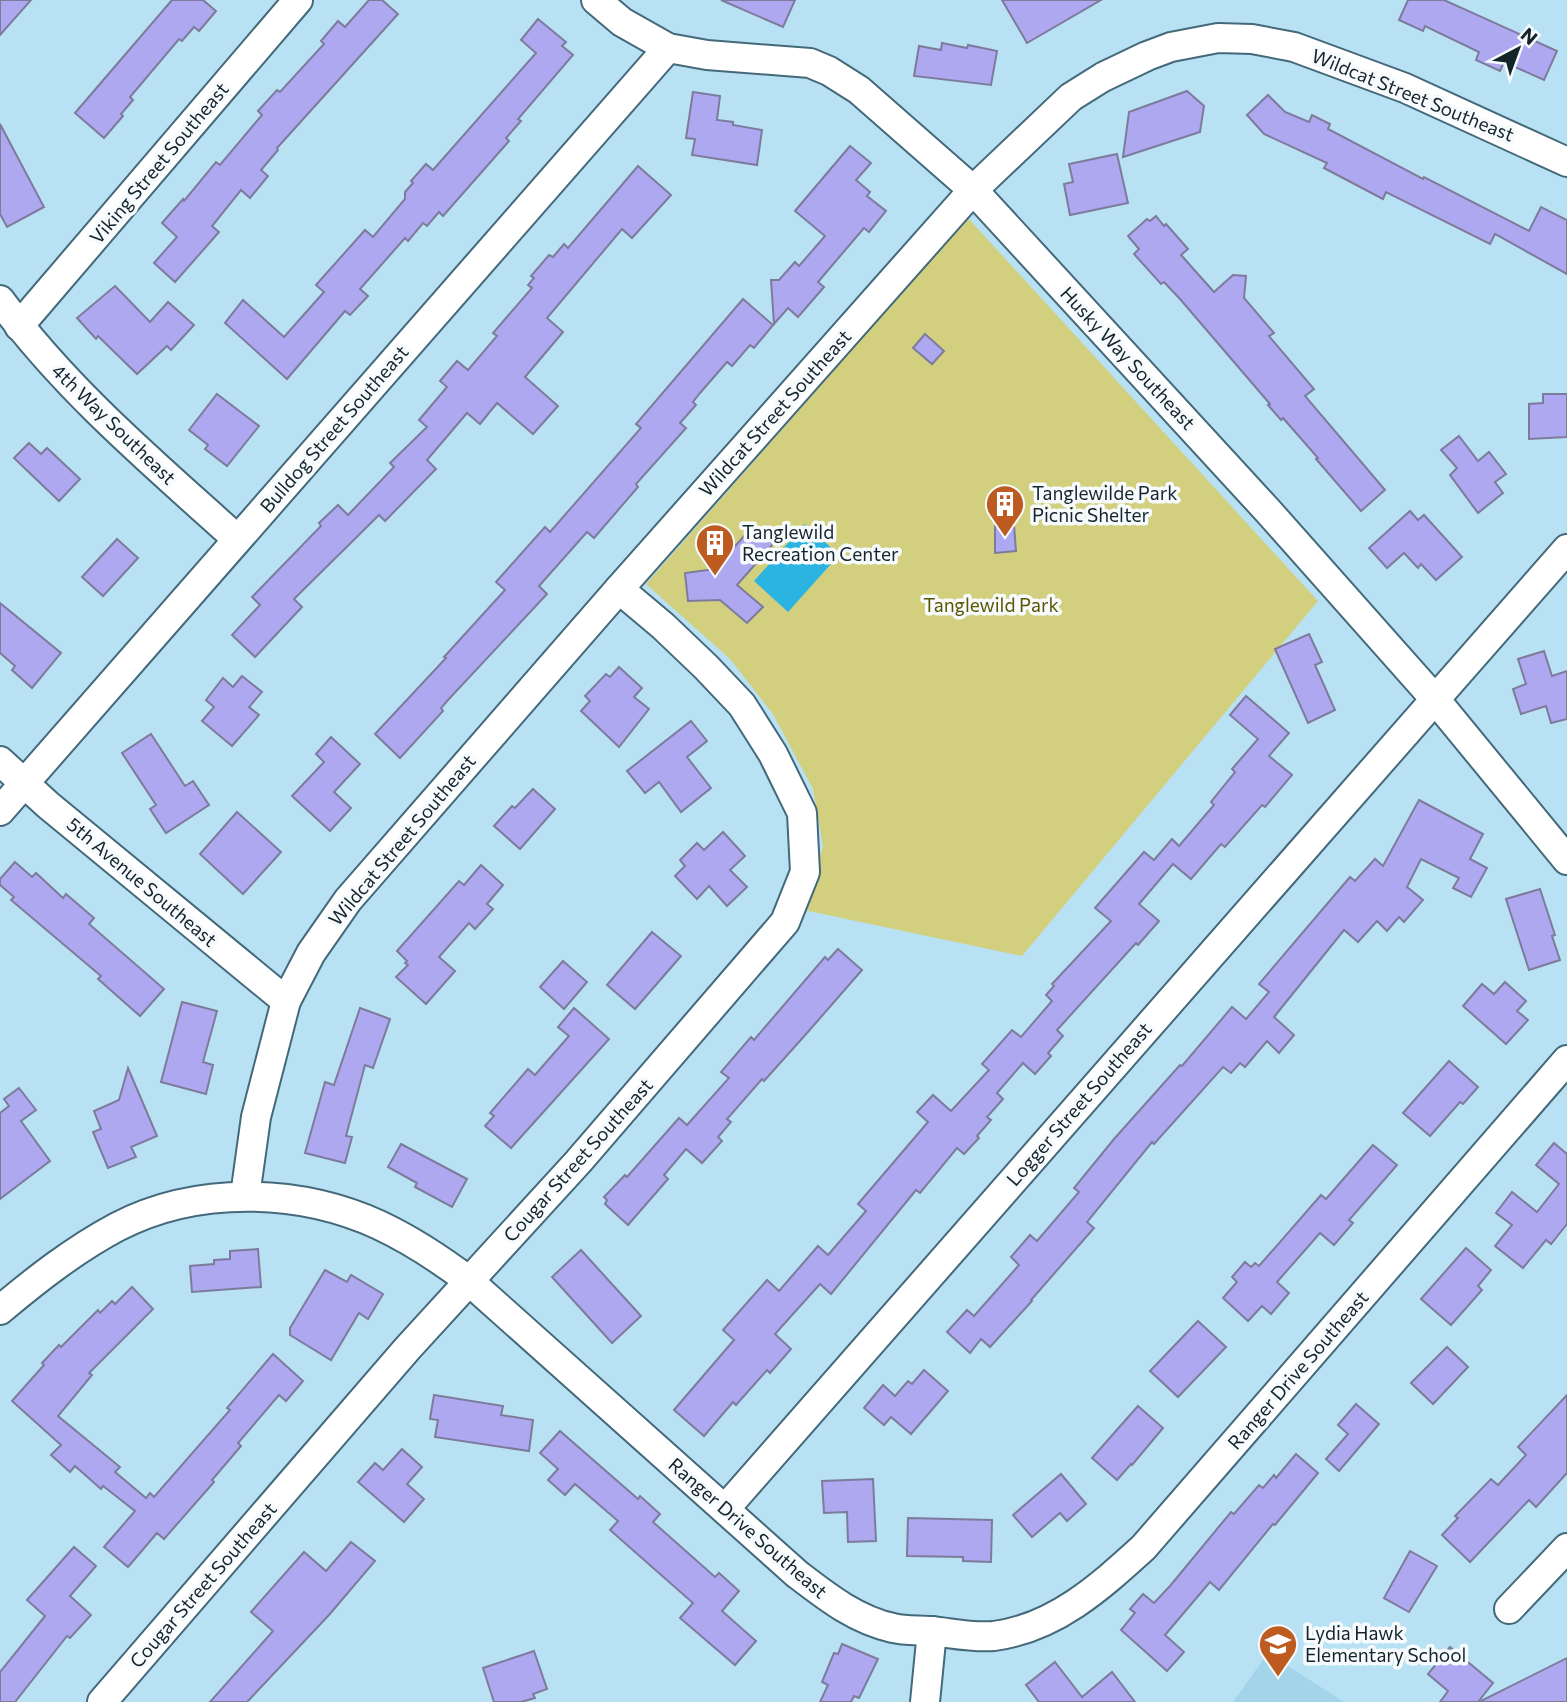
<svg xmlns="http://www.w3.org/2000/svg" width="1567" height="1702" font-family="Commissioner,sans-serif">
	<rect width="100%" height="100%" fill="#b8e1f4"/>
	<polygon fill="#a3d4e9" points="1268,1653 1344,1702 1233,1702"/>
	<polygon fill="#d2d07f" points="968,218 1318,601 1022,956 804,910 823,846 813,789 773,714 730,659 646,584"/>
	<polygon fill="#2bb3e2" points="805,524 839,555 788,612 754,581"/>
	<g fill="#aea8f1" stroke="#7d7b9c" stroke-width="2">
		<polygon points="0,0 31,0 0,35"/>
		<polygon points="172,0 203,0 216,11 199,31 194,27 182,41 179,39 130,97 133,100 121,114 123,116 104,138 75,113"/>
		<polygon points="369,0 382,0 398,14 277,148 278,150 261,170 268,176 250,198 241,190 212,226 219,232 175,282 154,263 177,237 162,223 183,199 184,201 216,162 220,165 262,115 258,111 277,90 280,92 324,44 321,41 338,21 345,27"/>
		<polygon points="721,0 795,0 783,27"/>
		<polygon points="1002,0 1101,0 1027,43"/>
		<polygon points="1408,0 1444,0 1557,51 1544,80 1504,62 1500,71 1476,60 1479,52 1425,26 1423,31 1399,20"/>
		<polygon points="538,19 566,42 562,46 573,55 518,119 521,121 506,138 509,141 443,216 439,212 427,226 423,223 408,241 405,238 360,289 368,296 350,315 345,311 287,379 225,323 243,300 284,337 324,292 316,285 365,230 373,237 405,199 405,192 413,183 411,181 426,164 433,170 536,53 521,40"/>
		<polygon points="942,43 967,48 968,45 997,51 991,85 914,76 919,46 941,50"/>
		<polygon points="1187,91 1204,106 1200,132 1123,157 1129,112"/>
		<polygon points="693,92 720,96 717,120 733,122 733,125 762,130 757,165 692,155 695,139 686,138"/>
		<polygon points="1268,95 1285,112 1309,122 1312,115 1330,124 1328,129 1423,179 1424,177 1529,231 1541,207 1567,220 1567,274 1495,234 1490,244 1386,192 1383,199 1324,168 1327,163 1264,134 1247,115"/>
		<polygon points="0,124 44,207 7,227 0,214"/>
		<polygon points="850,146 871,163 856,180 870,192 867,196 886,211 869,232 864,228 818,282 824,287 798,317 788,308 774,324 771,280 779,280 795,262 799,266 825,236 795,211"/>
		<polygon points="1117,154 1128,203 1070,215 1064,184 1073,182 1069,164"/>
		<polygon points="638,166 671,195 632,238 622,229 547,318 563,332 525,377 558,406 533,434 497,403 480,424 467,413 427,460 436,469 385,521 379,515 294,599 302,607 255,657 232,635 260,605 252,597 321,526 319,523 338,505 348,515 394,467 390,463 427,427 419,420 447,387 440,381 457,361 468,370 497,336 493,333 532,288 528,285 534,278 531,276 549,255 553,257 564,244 568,248"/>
		<polygon points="1156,216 1164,226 1166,224 1188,249 1181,255 1214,292 1233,275 1246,276 1244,298 1274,333 1269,336 1314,389 1305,396 1385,490 1361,511 1316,459 1318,458 1283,418 1281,420 1268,405 1270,404 1180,299 1164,282 1161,284 1134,254 1139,249 1128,236 1147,219 1150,221"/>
		<polygon points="115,286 150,322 168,302 194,325 171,350 167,346 137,374 98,336 96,339 77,318"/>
		<polygon points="743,299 773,325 754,348 750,345 732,366 727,362 700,393 693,402 696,405 680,423 686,428 636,484 638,487 594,538 587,532 539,586 547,594 448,700 441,708 443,711 400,758 375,734 446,658 444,657 505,590 496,582 545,527 550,532 641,428 636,424"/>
		<polygon points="925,334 944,351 932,364 913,348"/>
		<polygon points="217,394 259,426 227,466 205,449 208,445 189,430"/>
		<polygon points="1543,394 1567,394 1567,437 1529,439 1529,404 1543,403"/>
		<polygon points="1459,436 1478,461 1489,452 1506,474 1495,482 1503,493 1478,513 1450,475 1457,468 1441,450"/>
		<polygon points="29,443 41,454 47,448 80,479 59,501 14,458"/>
		<polygon points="1410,511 1418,520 1424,515 1462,557 1436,580 1421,564 1418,568 1404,553 1387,568 1369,548"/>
		<polygon points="1014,525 1016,551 995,553 995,526"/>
		<polygon points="751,528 773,544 737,585 763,607 747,623 720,600 688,601 685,573 715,569"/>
		<polygon points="117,539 138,558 103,596 82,577"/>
		<polygon points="0,603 61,653 32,688 12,670 15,666 0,653"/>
		<polygon points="1309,634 1322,662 1315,665 1335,710 1308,723 1275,649"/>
		<polygon points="1544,651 1552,676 1567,671 1567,719 1551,723 1546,706 1521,714 1513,689 1526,684 1518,659"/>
		<polygon points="619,667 642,688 634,697 649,709 619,747 581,711 590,701 585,696 606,674 610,677"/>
		<polygon points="242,676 262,692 249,707 259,715 232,746 202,721 214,707 206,700 223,678 233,687"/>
		<polygon points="1246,696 1289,733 1269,756 1292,775 1265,807 1262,805 1225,847 1221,844 1191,879 1173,864 1139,904 1159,921 1138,945 1136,943 1057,1030 1063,1036 1048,1053 1051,1056 1035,1074 1023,1063 997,1093 1003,1099 987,1117 991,1120 977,1136 979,1138 964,1154 957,1148 920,1193 916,1190 831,1294 820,1284 775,1334 791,1349 770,1373 767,1370 736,1405 733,1402 704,1436 674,1410 734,1340 723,1330 767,1280 779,1291 818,1246 828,1255 866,1211 858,1204 928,1122 917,1112 933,1095 951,1111 989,1070 982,1064 1012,1030 1021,1037 1052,1001 1046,995 1054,986 1052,984 1111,921 1095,908 1144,852 1154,860 1172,839 1179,846 1214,805 1211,802 1235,772 1232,769 1258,739 1230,715"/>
		<polygon points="691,721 707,741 687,757 711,788 681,812 659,782 645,793 627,771"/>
		<polygon points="151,734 185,786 193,781 209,805 166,833 150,809 156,805 122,753"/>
		<polygon points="331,737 360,764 334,792 351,808 330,831 292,796 324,762 316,754"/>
		<polygon points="533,789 555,809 520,849 494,826 512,806 515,808"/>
		<polygon points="1419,800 1483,834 1470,859 1487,868 1471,897 1453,888 1459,878 1421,859 1407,887 1423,900 1404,922 1399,917 1387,931 1377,921 1358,942 1344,930 1274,1017 1294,1035 1279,1053 1267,1041 1245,1067 1240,1063 1231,1073 1223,1067 1154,1144 1152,1142 1087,1222 1094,1228 1031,1300 1032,1301 990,1347 981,1339 970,1353 947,1332 967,1310 974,1316 1019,1265 1011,1257 1030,1235 1037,1241 1079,1192 1074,1188 1114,1139 1180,1065 1182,1066 1232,1007 1246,1019 1269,992 1259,984 1350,877 1355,881 1375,859 1383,866"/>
		<polygon points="237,812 281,852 243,894 200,854"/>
		<polygon points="723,832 745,856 730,870 747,887 727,906 709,886 697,899 675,876 685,866 680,860 697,843 704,850"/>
		<polygon points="15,862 32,877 36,873 63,898 66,894 94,918 89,924 164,989 140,1016 98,979 101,976 11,900 14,897 0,885 0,879"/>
		<polygon points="481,865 503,885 487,904 493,909 475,929 469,923 439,957 455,971 426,1004 396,977 408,965 405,963 407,961 397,951 459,881 464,885"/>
		<polygon points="1540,889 1555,935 1552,936 1560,960 1529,970 1506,899"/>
		<polygon points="652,932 681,956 635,1009 607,985"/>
		<polygon points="838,949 862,970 807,1033 764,1081 762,1079 727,1119 731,1122 718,1137 722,1141 702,1163 686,1149 664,1175 668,1179 628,1225 605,1204 607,1200 604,1197 625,1175 627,1177 679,1118 687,1125 729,1078 721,1072 751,1037 754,1040 825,957 828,960"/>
		<polygon points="563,961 587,982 564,1009 540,987"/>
		<polygon points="1505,982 1526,1001 1517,1011 1528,1020 1506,1044 1463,1006 1482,984 1494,994"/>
		<polygon points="182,1002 217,1011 203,1062 213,1065 206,1094 161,1082"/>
		<polygon points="360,1008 390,1019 373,1068 365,1065 346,1136 352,1137 345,1163 305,1153 325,1082 334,1085"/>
		<polygon points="574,1008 609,1039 511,1148 485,1126 494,1116 490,1113 528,1069 535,1075 569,1036 558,1027"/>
		<polygon points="1449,1061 1478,1087 1463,1104 1460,1102 1430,1136 1403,1113"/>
		<polygon points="128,1068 157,1136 131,1147 136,1157 108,1168 93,1132 101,1129 94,1111 119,1100"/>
		<polygon points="19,1088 36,1110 21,1121 50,1161 0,1199 0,1113 9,1106 4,1099"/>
		<polygon points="1554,1143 1567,1154 1567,1224 1551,1244 1546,1240 1523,1268 1495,1246 1512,1225 1496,1213 1512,1192 1537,1212 1559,1184 1536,1165"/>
		<polygon points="401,1144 467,1179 452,1207 415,1187 417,1183 388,1167"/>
		<polygon points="1373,1145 1397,1165 1349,1220 1353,1223 1334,1245 1320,1233 1277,1282 1289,1293 1271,1314 1262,1306 1248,1321 1223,1298 1237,1282 1232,1277 1245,1262 1251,1267 1255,1263 1259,1266 1321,1195 1326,1199"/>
		<polygon points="1466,1248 1491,1270 1478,1286 1482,1290 1451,1325 1421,1299"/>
		<polygon points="258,1249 261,1287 192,1292 190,1266 214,1264 214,1260 230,1259 230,1251"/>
		<polygon points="581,1250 641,1316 612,1343 552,1277"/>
		<polygon points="325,1270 347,1282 351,1275 383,1294 368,1319 359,1313 331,1360 290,1335 290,1328"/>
		<polygon points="132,1287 153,1309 89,1373 92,1375 58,1416 120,1467 115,1472 146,1498 150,1493 154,1497 230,1410 227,1408 273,1354 303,1381 286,1401 279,1395 238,1443 241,1446 212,1480 214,1482 164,1539 157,1533 128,1567 104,1547 135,1511 103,1486 101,1489 75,1466 70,1472 51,1455 61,1445 12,1401 44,1365 42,1363 59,1345 61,1347 98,1310 100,1313 112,1301 115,1304"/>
		<polygon points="1198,1321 1226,1347 1178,1397 1150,1371"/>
		<polygon points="1447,1347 1468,1367 1433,1404 1411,1383"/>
		<polygon points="924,1370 948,1391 911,1434 891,1417 884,1425 864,1408 883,1385 895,1396 908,1381 912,1384"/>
		<polygon points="434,1395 503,1406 501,1415 533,1420 529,1451 435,1437 438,1420 430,1419"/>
		<polygon points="1567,1395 1567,1473 1536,1507 1529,1500 1470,1562 1442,1535 1458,1518 1455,1516 1491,1479 1498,1485 1526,1455 1518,1447"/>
		<polygon points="1356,1404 1379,1424 1339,1471 1326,1459 1348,1434 1338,1425"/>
		<polygon points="1138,1406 1163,1428 1132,1465 1131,1464 1117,1480 1092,1458"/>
		<polygon points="560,1431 638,1499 640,1496 660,1514 653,1522 715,1577 719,1573 739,1591 722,1611 756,1641 735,1665 680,1618 693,1603 610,1530 618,1521 575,1484 565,1495 548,1480 558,1469 540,1453"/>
		<polygon points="402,1449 422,1467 407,1484 424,1499 404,1522 358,1482 375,1463 383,1470"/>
		<polygon points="1296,1454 1318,1473 1275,1525 1273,1524 1219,1590 1210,1582 1165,1635 1184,1652 1167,1671 1121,1630 1135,1613 1130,1609 1143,1594 1154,1603 1170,1586 1231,1512 1234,1514 1259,1485 1263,1488 1274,1475 1276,1478"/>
		<polygon points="1061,1474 1086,1504 1067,1521 1060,1513 1032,1537 1013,1515"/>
		<polygon points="873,1479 876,1541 848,1542 847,1512 824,1513 822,1481"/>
		<polygon points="908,1518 992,1520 991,1562 963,1561 963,1557 907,1556"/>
		<polygon points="351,1542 375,1561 329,1615 247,1702 210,1702 273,1631 251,1612 304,1552 326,1571"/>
		<polygon points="74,1547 96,1566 70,1596 91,1615 70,1638 67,1636 15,1702 0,1702 0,1672 45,1616 27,1600"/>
		<polygon points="1410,1551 1437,1566 1409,1612 1384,1598"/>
		<polygon points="842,1644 878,1659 859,1698 854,1696 851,1702 820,1702 828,1685 822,1682 834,1653 838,1654"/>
		<polygon points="1450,1647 1493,1683 1478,1702 1440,1702 1448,1691 1428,1674"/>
		<polygon points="534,1651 547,1689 533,1694 535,1698 521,1702 494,1702 483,1668"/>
		<polygon points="1567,1658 1567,1702 1479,1702"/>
		<polygon points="1055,1662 1082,1697 1112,1672 1135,1702 1039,1702 1026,1685"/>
	</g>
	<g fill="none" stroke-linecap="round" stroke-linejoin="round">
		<g stroke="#43697a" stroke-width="32">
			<g id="minor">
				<polyline points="596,0 622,22 668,48 707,55 810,63 829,71 859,90 973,190 1268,511 1434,698 1567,860"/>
				<path d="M0,300C67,391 154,464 237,539"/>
				<polyline points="19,326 298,0"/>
				<polyline points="0,761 48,805 286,1001"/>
				<polyline points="0,811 668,48"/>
				<polyline points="245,1196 256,1117 286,1001 311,953 348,900 619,589 973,190 1071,97 1103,77 1147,56 1171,47 1218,38 1252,39 1294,47 1405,88 1567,162"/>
				<path d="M0,1310C37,1279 74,1250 117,1227C196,1186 298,1188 379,1225C411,1240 440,1259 469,1281L797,1574C827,1597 856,1620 893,1628C905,1631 918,1630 931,1631C952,1633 972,1638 994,1636C1055,1628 1100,1587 1143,1548L1567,1060"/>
				<polyline points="725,1509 1567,549"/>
				<polyline points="1509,1609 1567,1548"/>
				<polyline points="102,1702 407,1349 578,1162 785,922 805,872 802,813 773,754 742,705 706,667 663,626 619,589"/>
				<polyline points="925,1702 932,1631"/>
			</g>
		</g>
		<use href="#minor" stroke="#fff" stroke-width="28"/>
	</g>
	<defs>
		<g id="building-pin" transform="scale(2.0125)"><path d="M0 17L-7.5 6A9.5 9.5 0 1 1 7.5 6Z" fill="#bd5b20" stroke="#f7fbfd"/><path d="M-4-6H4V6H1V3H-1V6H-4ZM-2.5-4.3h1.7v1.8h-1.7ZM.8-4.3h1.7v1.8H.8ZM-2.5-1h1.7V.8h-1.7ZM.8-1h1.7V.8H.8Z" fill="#fff"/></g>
		<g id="school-pin" transform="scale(2.0125)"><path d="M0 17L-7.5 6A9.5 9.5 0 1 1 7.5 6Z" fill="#bd5b20" stroke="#f7fbfd"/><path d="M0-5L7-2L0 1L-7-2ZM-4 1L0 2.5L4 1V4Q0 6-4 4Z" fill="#fff"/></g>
	</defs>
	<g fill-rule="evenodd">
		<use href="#building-pin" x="1005" y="504"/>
		<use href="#building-pin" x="715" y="543"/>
		<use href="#school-pin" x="1278" y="1644"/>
	</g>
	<g text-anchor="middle" stroke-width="7" stroke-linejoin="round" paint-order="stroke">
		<g font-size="19" fill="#14242b" stroke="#f7fbfd">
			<text transform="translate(1413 95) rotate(22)" y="7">Wildcat Street Southeast</text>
			<text transform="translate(159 163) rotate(-50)" y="7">Viking Street Southeast</text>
			<text transform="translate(1128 358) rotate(47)" y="7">Husky Way Southeast</text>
			<text transform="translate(775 413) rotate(-48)" y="7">Wildcat Street Southeast</text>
			<text transform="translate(114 424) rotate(44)" y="7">4th Way Southeast</text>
			<text transform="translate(334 429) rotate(-49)" y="7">Bulldog Street Southeast</text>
			<text transform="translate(402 840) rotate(-50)" y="7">Wildcat Street Southeast</text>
			<text transform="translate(142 882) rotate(40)" y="7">5th Avenue Southeast</text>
			<text transform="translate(1079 1104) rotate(-49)" y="7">Logger Street Southeast</text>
			<text transform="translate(578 1160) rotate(-48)" y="7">Cougar Street Southeast</text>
			<text transform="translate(1298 1370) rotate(-49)" y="7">Ranger Drive Southeast</text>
			<text transform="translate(748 1528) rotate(41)" y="7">Ranger Drive Southeast</text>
			<text transform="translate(203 1585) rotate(-49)" y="7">Cougar Street Southeast</text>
		</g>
		<g font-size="19" fill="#14242b" stroke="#f7fbfd" text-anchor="start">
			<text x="1032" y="500">Tanglewilde Park<tspan x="1032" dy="22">Picnic Shelter</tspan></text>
			<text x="742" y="539">Tanglewild<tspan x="742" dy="22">Recreation Center</tspan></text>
			<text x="1305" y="1640">Lydia Hawk<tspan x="1305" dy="22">Elementary School</tspan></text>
		</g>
		<g font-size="19" fill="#595600" stroke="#f7fbfd">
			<text x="991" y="612">Tanglewild Park</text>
		</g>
	</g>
	<g transform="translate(1518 49) rotate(41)" stroke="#f7fbfd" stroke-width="5" paint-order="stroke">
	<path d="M0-5L12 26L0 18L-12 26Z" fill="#14242b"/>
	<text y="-10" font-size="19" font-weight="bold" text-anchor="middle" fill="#14242b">N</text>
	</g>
</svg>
